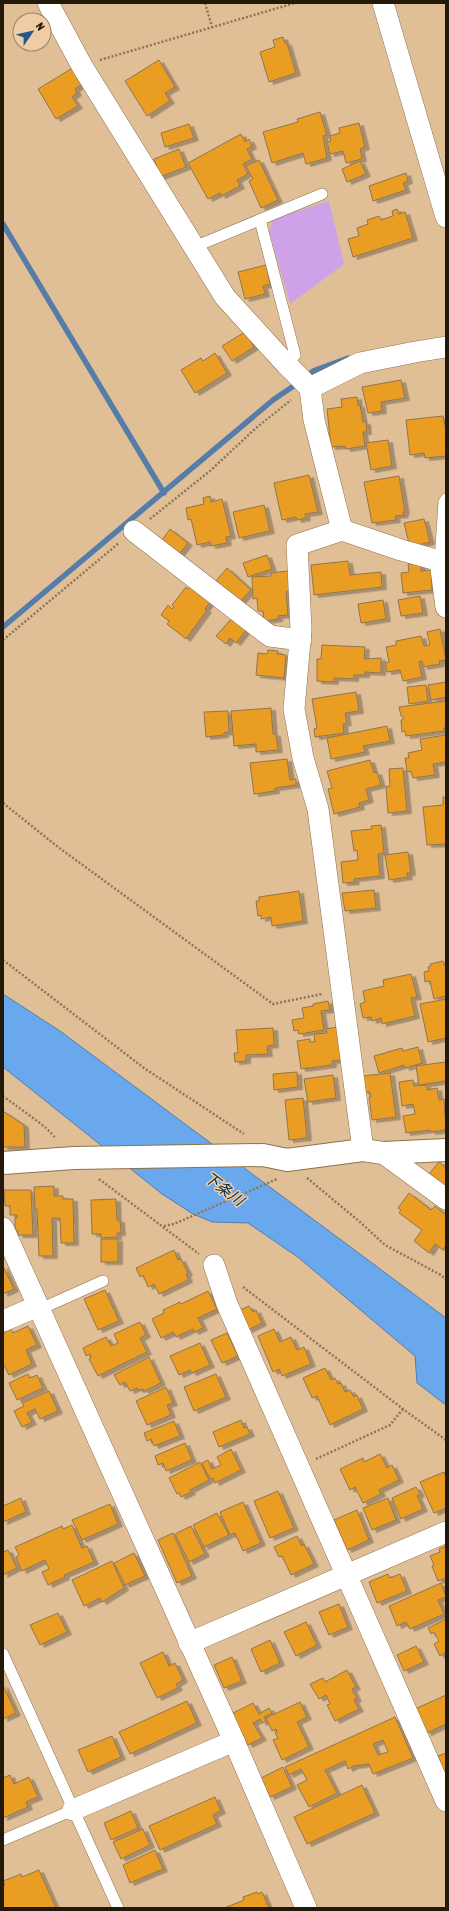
<svg xmlns="http://www.w3.org/2000/svg" width="449" height="1911" font-family="'Asap Condensed','Noto Sans JP',sans-serif">
	<defs>
		<filter id="shadow"><feDropShadow dx="4.5" dy="2.5" stdDeviation="0" flood-color="#0004"/></filter>
	</defs>
	<rect width="100%" height="100%" fill="#e0bf97"/>
	<polygon fill="#cda2e8" points="329,201 344,264 290,304 269,231 273,219"/>
	<polygon fill="#6aa8ee" stroke="#557da9" points="3,994 60,1031 446,1318 446,1405 417,1383 415,1356 299,1258 248,1223 212,1222 193,1214 162,1194 3,1067"/>
	<g fill="none" stroke-linecap="round" stroke-linejoin="round">
		<g stroke="#557da9" stroke-width="5.5">
			<polyline points="3,224 164,493"/>
			<polyline points="305,378 313,371 348,358"/>
			<polyline points="3,627 273,400 298,383"/>
		</g>
	</g>
	<g fill="#e99d24" stroke="#92744e" fill-rule="evenodd" filter="url(#shadow)">
		<polygon points="283,37 285,43 287,43 296,73 269,82 260,52 275,47 273,40"/>
		<polygon points="159,60 175,87 165,93 170,101 147,116 125,81"/>
		<polygon points="74,67 84,83 75,89 77,93 72,97 78,106 56,119 38,89"/>
		<polygon points="320,112 327,135 323,136 327,158 306,164 303,153 272,163 263,132 298,122 297,119"/>
		<polygon points="359,123 365,147 360,149 362,159 346,163 343,151 330,154 327,142 331,141 330,136 340,133 339,128"/>
		<polygon points="189,124 194,138 165,147 161,133"/>
		<polygon points="241,134 245,142 249,139 252,146 247,149 252,159 243,164 248,174 237,180 240,186 221,196 220,193 208,199 188,163"/>
		<polygon points="179,149 186,167 160,177 154,159"/>
		<polygon points="259,160 278,200 261,208 249,181 253,179 246,166"/>
		<polygon points="360,161 366,174 347,182 342,169"/>
		<polygon points="406,173 408,181 403,183 406,190 373,201 369,186"/>
		<polygon points="397,209 399,214 405,212 413,238 353,257 348,239 359,236 357,228 368,224 367,220 379,216 381,220 393,216 392,211"/>
		<polygon points="266,265 270,284 263,286 265,294 245,299 238,272"/>
		<polygon points="245,332 254,347 232,361 222,346"/>
		<polygon points="215,353 227,373 195,393 181,370 201,358 203,361"/>
		<polygon points="401,380 405,398 381,402 382,411 368,413 362,387"/>
		<polygon points="357,397 358,405 360,405 363,422 366,422 367,432 363,432 365,446 346,449 345,446 331,447 327,409 342,407 341,399"/>
		<polygon points="443,416 446,430 446,456 425,458 424,453 410,455 406,420"/>
		<polygon points="388,440 392,466 371,470 366,443"/>
		<polygon points="309,475 318,512 305,514 306,518 297,520 296,517 282,520 274,483"/>
		<polygon points="399,476 405,512 403,512 404,515 395,516 396,520 372,523 364,482"/>
		<polygon points="210,496 211,502 222,499 231,536 226,537 227,543 211,546 210,542 197,545 191,519 188,520 186,508 204,504 203,498"/>
		<polygon points="264,505 270,531 239,538 233,512"/>
		<polygon points="424,519 430,542 410,547 404,523"/>
		<polygon points="170,529 188,543 178,556 160,543"/>
		<polygon points="267,555 272,569 248,577 243,563"/>
		<polygon points="348,561 350,575 381,572 382,587 314,595 311,565"/>
		<polygon points="421,563 421,571 431,570 432,590 403,593 401,573 409,572 408,564"/>
		<polygon points="227,568 251,590 240,602 216,581"/>
		<polygon points="288,571 290,591 286,592 288,615 278,616 278,619 264,621 263,611 258,611 257,598 253,599 252,577 271,576 271,573"/>
		<polygon points="191,586 211,601 205,609 207,610 186,639 167,624 169,621 161,615 168,605 172,609 174,607 172,605 186,587 188,589"/>
		<polygon points="420,596 423,613 401,616 398,600"/>
		<polygon points="383,600 386,619 361,623 358,604"/>
		<polygon points="233,617 247,629 236,643 230,638 226,644 216,636"/>
		<polygon points="440,629 446,660 439,661 440,664 423,667 422,661 419,662 422,677 403,681 400,670 387,672 385,663 389,662 386,647 396,645 396,641 421,636 424,646 430,645 427,632"/>
		<polygon points="322,645 365,647 364,659 381,658 381,673 365,672 365,675 354,675 354,679 334,678 334,682 317,681 317,659 321,659"/>
		<polygon points="268,650 278,651 277,654 286,655 284,678 256,675 258,653 267,654"/>
		<polygon points="446,682 446,697 431,700 428,685"/>
		<polygon points="426,685 428,701 409,704 407,687"/>
		<polygon points="356,692 359,711 345,713 347,723 343,724 344,733 315,737 314,729 317,728 312,699"/>
		<polygon points="446,701 446,727 444,728 444,731 406,736 405,731 402,732 401,720 403,720 403,716 401,716 399,707"/>
		<polygon points="271,708 273,734 276,734 278,750 256,752 256,744 234,746 231,711"/>
		<polygon points="228,711 229,732 224,733 224,735 206,737 204,712"/>
		<polygon points="387,726 390,741 363,746 365,752 331,759 327,738"/>
		<polygon points="446,735 446,762 433,764 435,775 413,778 411,771 407,772 405,758 409,758 408,753 422,750 420,739"/>
		<polygon points="287,759 290,780 296,779 296,785 275,788 275,791 254,794 250,763"/>
		<polygon points="370,760 374,773 377,772 381,785 366,789 369,800 359,803 360,807 334,814 328,789 332,788 327,771"/>
		<polygon points="403,768 407,811 388,813 386,787 390,786 389,769"/>
		<polygon points="443,797 446,797 446,844 427,845 423,807 443,805"/>
		<polygon points="381,825 384,853 378,854 380,876 354,879 355,882 343,883 341,862 358,860 357,850 354,851 351,831 372,829 371,826"/>
		<polygon points="408,852 411,873 407,873 408,877 389,880 385,855"/>
		<polygon points="374,890 376,908 345,911 342,893"/>
		<polygon points="299,891 303,921 272,926 271,917 261,919 261,915 258,916 256,901 259,901 259,897"/>
		<polygon points="443,961 446,968 446,996 434,999 430,981 425,982 424,972 429,971 428,967 431,966 430,964"/>
		<polygon points="411,974 417,997 411,998 415,1016 382,1024 381,1018 372,1021 371,1017 363,1018 360,1004 365,1002 363,991 384,986 383,980"/>
		<polygon points="446,999 446,1038 428,1042 420,1004"/>
		<polygon points="328,1001 330,1010 321,1011 324,1030 299,1034 298,1030 294,1031 292,1020 304,1018 302,1008 313,1006 313,1004"/>
		<polygon points="337,1027 342,1060 332,1061 332,1065 301,1069 297,1041 310,1039 310,1042 315,1042 314,1034 327,1033 326,1029"/>
		<polygon points="273,1028 274,1045 267,1046 268,1054 246,1055 246,1061 235,1062 234,1053 238,1053 236,1030"/>
		<polygon points="418,1047 422,1063 405,1068 404,1065 379,1073 374,1056 402,1048 403,1051"/>
		<polygon points="446,1062 446,1081 419,1085 416,1066"/>
		<polygon points="297,1072 298,1087 274,1090 273,1074"/>
		<polygon points="390,1073 396,1117 372,1120 369,1097 371,1097 370,1092 364,1092 362,1076"/>
		<polygon points="333,1075 336,1098 308,1102 304,1079"/>
		<polygon points="413,1080 414,1086 427,1085 427,1090 437,1088 439,1100 444,1099 446,1130 431,1132 430,1130 406,1133 403,1116 415,1114 413,1104 402,1106 399,1082"/>
		<polygon points="303,1098 307,1138 289,1140 285,1100"/>
		<polygon points="3,1111 24,1125 25,1147 3,1147"/>
		<polygon points="439,1162 446,1168 446,1188 429,1174"/>
		<polygon points="54,1186 54,1196 63,1196 63,1199 73,1199 74,1243 61,1243 60,1218 52,1218 53,1256 39,1256 37,1209 35,1209 34,1187"/>
		<polygon points="4,1190 31,1190 33,1235 18,1235 18,1230 15,1230 15,1218 17,1218 17,1215 10,1215 10,1206 5,1206"/>
		<polygon points="409,1193 431,1210 435,1206 446,1215 446,1245 443,1250 435,1244 429,1253 414,1241 422,1230 399,1213 401,1210 398,1208"/>
		<polygon points="116,1199 117,1220 120,1220 121,1233 117,1233 117,1237 101,1238 101,1234 92,1234 91,1200"/>
		<rect x="101" y="1239" width="17" height="23"/>
		<polygon points="174,1250 178,1260 181,1259 188,1273 186,1274 188,1280 159,1294 154,1284 148,1287 143,1275 140,1277 136,1268"/>
		<polygon points="3,1266 14,1289 3,1294"/>
		<polygon points="105,1290 119,1321 98,1330 84,1299"/>
		<polygon points="208,1291 217,1309 198,1318 203,1328 194,1332 193,1329 176,1337 173,1332 161,1338 152,1319 164,1313 163,1310 180,1302 181,1304"/>
		<polygon points="249,1306 253,1312 256,1310 262,1323 248,1330 238,1311"/>
		<polygon points="140,1322 146,1335 140,1338 147,1352 98,1376 89,1359 91,1358 90,1354 86,1356 83,1348 106,1337 111,1346 118,1343 114,1334"/>
		<polygon points="28,1326 37,1345 26,1350 32,1364 9,1375 3,1363 3,1333 11,1329 13,1333"/>
		<polygon points="274,1329 280,1342 291,1337 297,1350 304,1347 311,1364 282,1376 279,1369 273,1372 258,1336"/>
		<polygon points="227,1333 238,1356 222,1363 211,1340"/>
		<polygon points="200,1343 210,1365 192,1373 190,1370 179,1375 170,1356"/>
		<polygon points="149,1357 161,1383 144,1391 143,1389 139,1390 137,1388 130,1391 125,1382 120,1385 114,1375"/>
		<polygon points="325,1368 331,1380 335,1378 338,1384 341,1383 345,1392 350,1390 354,1397 357,1395 363,1409 330,1425 317,1396 312,1398 303,1378"/>
		<polygon points="28,1374 30,1378 37,1375 43,1388 17,1400 9,1383"/>
		<polygon points="216,1374 226,1397 194,1411 184,1387"/>
		<polygon points="166,1387 173,1403 167,1405 171,1415 147,1425 136,1401"/>
		<polygon points="49,1391 58,1411 40,1419 35,1409 27,1413 32,1422 22,1427 14,1411 24,1406 22,1403"/>
		<polygon points="241,1420 244,1428 247,1427 250,1434 219,1447 213,1432"/>
		<polygon points="174,1421 180,1436 154,1446 151,1439 147,1441 144,1433"/>
		<polygon points="185,1443 192,1460 166,1471 163,1463 158,1465 155,1456"/>
		<polygon points="231,1449 241,1470 215,1483 213,1478 210,1479 202,1463 208,1460 212,1469 221,1465 217,1457"/>
		<polygon points="380,1454 387,1468 392,1465 399,1480 379,1490 381,1494 363,1503 355,1487 350,1490 340,1469 363,1458 364,1462"/>
		<polygon points="200,1462 209,1480 190,1490 191,1492 181,1497 179,1493 177,1494 169,1478"/>
		<polygon points="444,1472 446,1477 446,1508 434,1513 420,1482"/>
		<polygon points="416,1487 420,1494 417,1496 423,1509 401,1519 392,1498"/>
		<polygon points="278,1491 294,1528 270,1538 254,1501"/>
		<polygon points="21,1498 26,1512 3,1522 3,1506"/>
		<polygon points="388,1498 396,1520 372,1530 363,1508"/>
		<polygon points="243,1502 261,1543 243,1551 235,1533 230,1535 220,1512"/>
		<polygon points="110,1504 118,1524 82,1540 72,1520"/>
		<polygon points="357,1510 369,1540 347,1550 334,1520"/>
		<polygon points="217,1513 229,1535 204,1547 193,1525"/>
		<polygon points="72,1525 82,1548 87,1546 94,1562 64,1575 65,1577 48,1585 42,1572 49,1569 45,1560 22,1571 16,1557 19,1555 15,1547 62,1526 63,1529"/>
		<polygon points="191,1526 205,1554 189,1562 175,1534"/>
		<polygon points="173,1533 192,1576 177,1583 158,1540"/>
		<polygon points="297,1536 302,1546 304,1544 314,1564 291,1575 282,1556 279,1557 274,1547"/>
		<polygon points="446,1546 446,1578 438,1581 432,1566 434,1565 430,1556 440,1552 439,1549"/>
		<polygon points="8,1550 17,1568 3,1575 3,1552"/>
		<polygon points="134,1553 145,1576 125,1585 114,1563"/>
		<polygon points="112,1561 124,1588 102,1602 100,1598 84,1606 72,1580"/>
		<polygon points="388,1574 390,1578 400,1574 407,1591 377,1603 369,1582"/>
		<polygon points="441,1583 446,1597 438,1600 444,1614 410,1629 406,1622 397,1626 389,1606"/>
		<polygon points="339,1604 348,1627 329,1635 319,1612"/>
		<polygon points="58,1613 67,1632 40,1645 30,1625"/>
		<polygon points="446,1619 446,1652 440,1656 434,1644 439,1641 434,1632 431,1634 428,1628"/>
		<polygon points="306,1622 317,1645 296,1656 284,1632"/>
		<polygon points="270,1640 280,1663 261,1672 251,1649"/>
		<polygon points="416,1646 424,1662 404,1671 397,1655"/>
		<polygon points="163,1652 169,1666 175,1663 183,1680 176,1684 178,1688 157,1698 140,1663"/>
		<polygon points="232,1657 242,1681 224,1688 214,1665"/>
		<polygon points="347,1670 356,1687 352,1689 357,1699 354,1700 359,1709 335,1721 327,1705 330,1704 326,1695 319,1699 310,1684 323,1678 325,1682"/>
		<polygon points="3,1685 16,1713 3,1719"/>
		<polygon points="446,1695 446,1724 427,1733 415,1709"/>
		<polygon points="187,1701 197,1723 130,1754 119,1732"/>
		<polygon points="300,1702 307,1717 297,1722 309,1747 282,1760 273,1740 278,1738 275,1733 277,1732 276,1729 272,1731 266,1718"/>
		<polygon points="253,1703 259,1714 269,1708 272,1713 264,1717 266,1721 262,1723 260,1719 253,1723 262,1738 248,1745 231,1714"/>
		<path d="M395,1717L413,1758L373,1774L369,1764L354,1766L348,1769L345,1761L325,1770L337,1793L309,1807L297,1785L307,1780L301,1769L289,1775L285,1767ZM383,1740L388,1752L378,1755L373,1744Z"/>
		<polygon points="112,1736 121,1757 88,1772 78,1750"/>
		<polygon points="446,1753 446,1770 444,1771 438,1756"/>
		<polygon points="283,1767 292,1787 270,1797 261,1778"/>
		<polygon points="10,1775 14,1784 29,1777 38,1797 26,1802 28,1807 3,1818 3,1778"/>
		<polygon points="362,1785 375,1813 307,1844 294,1817"/>
		<polygon points="215,1797 221,1811 213,1815 217,1824 160,1850 149,1826"/>
		<polygon points="131,1811 138,1828 111,1840 104,1823"/>
		<polygon points="143,1829 150,1845 121,1859 113,1842"/>
		<polygon points="155,1850 163,1869 130,1883 123,1865"/>
		<polygon points="39,1870 56,1908 3,1908 3,1886 5,1885 3,1881 21,1874 22,1877"/>
		<polygon points="257,1892 258,1894 262,1892 269,1908 224,1908 244,1900 243,1897"/>
	</g>
	<g fill="none" stroke-linecap="round" stroke-linejoin="round">
		<g stroke="#8f714b" stroke-width="12">
			<g id="lane">
				<polyline points="260,220 295,355 286,364"/>
				<polyline points="194,247 322,194"/>
				<polyline points="440,561 444,502 446,499"/>
				<polyline points="38,1306 47,1306 103,1281"/>
				<polyline points="3,1654 118,1908"/>
				<polyline points="3,1840 73,1810"/>
			</g>
		</g>
		<g stroke="#8f714b" stroke-width="22">
			<g id="street">
				<polyline points="48,3 82,66 225,297 286,364 310,388 314,420 342,530"/>
				<polyline points="383,3 446,217"/>
				<polyline points="310,388 360,363 415,352 446,347"/>
				<polyline points="134,531 270,636 301,640"/>
				<polyline points="363,1150 318,809 303,758 294,709 301,629 297,545 342,530 401,550 440,561 446,607"/>
				<polyline points="383,1153 446,1199"/>
				<polyline points="3,1228 234,1741 306,1908"/>
				<polyline points="214,1265 227,1304 446,1801"/>
				<polyline points="3,1321 38,1306"/>
				<polyline points="189,1643 446,1532"/>
				<polyline points="73,1810 234,1741"/>
			</g>
		</g>
		<g stroke="#8f714b" stroke-width="24">
			<polyline id="secondary" points="3,1163 74,1158 263,1155 287,1160 363,1150 383,1153 446,1150"/>
		</g>
		<g stroke="#8d7558" stroke-width="2.5" stroke-dasharray="2 2" stroke-linecap="butt">
			<polyline points="205,3 212,27"/>
			<polyline points="100,60 295,3"/>
			<polyline points="150,519 211,470 256,428 291,400"/>
			<polyline points="3,640 119,543"/>
			<polyline points="3,803 58,847 273,1004 322,994"/>
			<polyline points="3,960 144,1068 244,1134"/>
			<path d="M3,1096C14,1105 50,1128 55,1138"/>
			<polyline points="307,1178 360,1222 385,1245 441,1275 446,1280"/>
			<polyline points="99,1179 199,1254"/>
			<polyline points="164,1226 174,1224 277,1179"/>
			<polyline points="243,1287 407,1412 446,1440"/>
			<polyline points="316,1459 390,1425 403,1409"/>
		</g>
		<use href="#lane" stroke="#fff" stroke-width="11"/>
		<use href="#street" stroke="#fff" stroke-width="21"/>
		<use href="#secondary" stroke="#fff" stroke-width="22"/>
	</g>
	<g text-anchor="middle" stroke-width="3" stroke-linejoin="round" paint-order="stroke">
		<g font-size="15" font-style="italic" fill="#082a4c" stroke="#eecca4">
			<text transform="translate(224 1189) rotate(37)" y="5">下条川</text>
		</g>
	</g>
	<rect width="449" height="1911" fill="none" stroke="#241808" stroke-width="8"/>
	<g transform="translate(32 32) rotate(56)"><circle r="19" fill="#eecca4" stroke="#9d8466"/>
	<path d="M0-3L7 15L0 10L-7 15Z" fill="#235991"/>
	<text y="-6" font-size="11" font-weight="bold" text-anchor="middle" fill="#241808">N</text>
	</g>
</svg>
